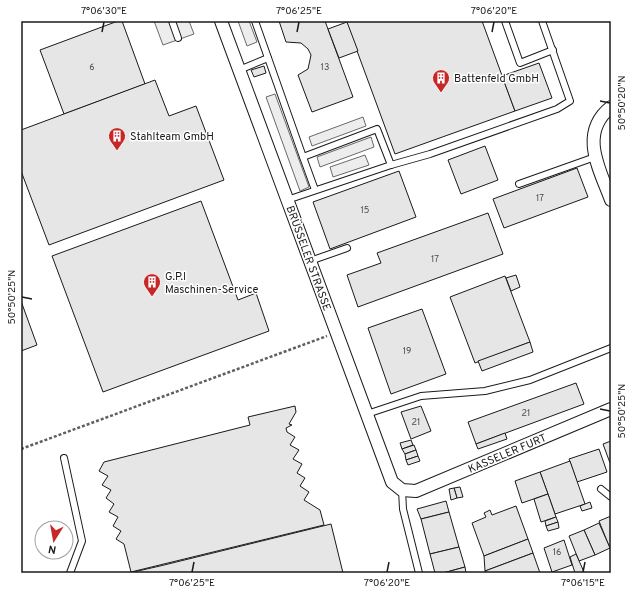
<svg xmlns="http://www.w3.org/2000/svg" width="632" height="594" font-family="Overpass,sans-serif">
	<rect width="100%" height="100%" fill="#fff"/>
	<g fill="#ededed" stroke="#6a6a6a">
		<polygon points="154,21 189,21 194,34 163,45"/>
		<polygon points="238,21 249,21 257,42 247,46"/>
		<polygon points="275,94 309,187 300,191 266,97"/>
		<polygon points="363,117 366,126 312,146 309,137"/>
		<polygon points="371,137 374,147 320,167 317,157"/>
		<polygon points="365,155 369,165 333,177 330,167"/>
	</g>
	<g fill="#e6e6e6" stroke="#1a1a1a">
		<polygon points="118,21 122,21 145,84 64,114 40,50"/>
		<polygon points="279,21 325,21 353,97 312,112 298,75 308,69 311,55 308,49 301,43 286,42"/>
		<polygon points="346,21 482,21 515,111 395,154"/>
		<polygon points="347,22 358,51 339,58 328,29"/>
		<polygon points="539,63 552,98 515,111 502,76"/>
		<polygon points="264,66 266,73 254,77 251,70"/>
		<polygon points="155,80 169,116 196,106 224,180 49,245 21,171 21,130"/>
		<polygon points="485,146 498,180 461,194 448,160"/>
		<polygon points="577,168 588,197 504,228 493,199"/>
		<polygon points="399,171 416,217 330,249 313,202"/>
		<polygon points="201,201 238,300 256,293 269,331 103,392 52,256"/>
		<polygon points="488,213 503,254 358,307 347,275 381,263 377,253"/>
		<polygon points="516,275 520,287 511,291 506,278"/>
		<polygon points="505,276 530,342 475,363 450,297"/>
		<polygon points="21,301 37,345 21,351"/>
		<polygon points="422,309 446,374 391,394 368,328"/>
		<polygon points="530,342 533,352 482,371 478,361"/>
		<polygon points="576,383 584,404 476,444 468,422"/>
		<polygon points="295,406 296,412 289,424 292,425 286,428 287,432 295,437 290,445 299,450 293,459 302,464 297,473 305,478 300,486 309,492 304,500 320,510 324,525 131,572 124,544 116,539 121,531 113,526 118,517 109,512 114,504 106,498 111,490 102,485 108,476 99,471 104,462 250,425 248,417"/>
		<polygon points="421,406 431,431 411,439 401,412"/>
		<polygon points="505,433 507,439 478,449 476,444"/>
		<polygon points="411,440 413,445 402,449 400,443"/>
		<polygon points="611,441 611,462 610,463 603,444"/>
		<polygon points="414,445 416,450 405,454 402,449"/>
		<polygon points="599,449 607,472 577,482 569,459"/>
		<polygon points="416,450 418,456 406,460 405,454"/>
		<polygon points="418,456 420,461 408,465 406,460"/>
		<polygon points="570,461 585,504 555,514 540,472"/>
		<polygon points="540,472 548,494 522,503 515,481"/>
		<polygon points="460,487 463,497 457,498 454,488"/>
		<polygon points="454,488 457,498 451,500 449,489"/>
		<polygon points="548,494 556,517 541,522 534,499"/>
		<polygon points="446,501 449,512 421,519 417,509"/>
		<polygon points="590,502 592,508 582,511 580,506"/>
		<polygon points="516,506 528,539 484,556 472,523 486,517 484,513 490,510 492,515"/>
		<polygon points="449,512 459,547 430,554 421,519"/>
		<polygon points="611,516 611,545 609,546 599,521"/>
		<polygon points="556,517 558,522 546,526 545,521"/>
		<polygon points="558,522 559,528 548,531 546,526"/>
		<polygon points="599,523 610,548 595,555 584,530"/>
		<polygon points="331,524 343,573 129,573 160,566"/>
		<polygon points="584,530 595,555 579,561 569,536"/>
		<polygon points="528,539 533,553 485,571 484,556"/>
		<polygon points="564,540 572,565 552,572 544,548"/>
		<polygon points="459,547 465,567 443,573 435,573 430,554"/>
		<polygon points="533,553 540,573 486,573 485,571"/>
		<polygon points="576,554 584,572 582,573 575,573 570,557"/>
		<polygon points="465,567 466,573 443,573"/>
	</g>
	<g fill="none" stroke-linecap="round" stroke-linejoin="round">
		<g stroke="#1a1a1a" stroke-width="8">
			<g id="lane">
				<polyline points="172,21 178,38"/>
				<polyline points="255,21 303,157"/>
				<polyline points="505,21 520,63 553,50"/>
				<polyline points="239,70 268,58"/>
				<polyline points="391,165 430,154 557,109 570,101 542,21"/>
				<polyline points="519,184 595,157"/>
				<polyline points="287,200 391,165 377,129 303,157 315,190"/>
				<polyline points="310,261 347,248"/>
				<polyline points="367,414 421,396 485,391 530,380 611,348"/>
				<polyline points="64,458 82,541 70,573"/>
				<polyline points="601,489 611,497"/>
				<polyline points="402,490 403,509 419,573"/>
			</g>
		</g>
		<g stroke="#1a1a1a" stroke-width="14">
			<g id="street">
				<polyline points="221,21 392,482 402,490 416,491 611,409"/>
				<path d="M611,107C578,133 600,170 611,200"/>
			</g>
		</g>
		<polyline stroke="#5f5f5f" stroke-width="2.5" stroke-dasharray="3 2" stroke-linecap="butt" points="21,449 327,336"/>
		<use href="#lane" stroke="#fff" stroke-width="6"/>
		<use href="#street" stroke="#fff" stroke-width="12"/>
	</g>
	<path fill="none" stroke="#1a1a1a" stroke-width="1.5" d="M102,32L104,22M297,32L299,22M492,32L494,22M600,101L610,103M22,297L32,299M600,409L610,411M192,572L194,562M387,572L389,562M583,572L585,562"/>
	<defs>
		<g id="building-pin" transform="scale(0.9)"><path d="M0 17L-7.5 6A9.5 9.5 0 1 1 7.5 6Z" fill="#c62828" stroke="#fff"/><path d="M-4-6H4V6H1V3H-1V6H-4ZM-2.5-4.3h1.7v1.8h-1.7ZM.8-4.3h1.7v1.8H.8ZM-2.5-1h1.7V.8h-1.7ZM.8-1h1.7V.8H.8Z" fill="#fff"/></g>
	</defs>
	<g fill-rule="evenodd">
		<use href="#building-pin" x="441" y="78"/>
		<use href="#building-pin" x="117" y="136"/>
		<use href="#building-pin" x="152" y="282"/>
	</g>
	<g text-anchor="middle" stroke-width="3" stroke-linejoin="round" paint-order="stroke">
		<g font-size="9" fill="#4d4d4d">
			<text x="92" y="70">6</text>
			<text x="325" y="70">13</text>
			<text x="540" y="201">17</text>
			<text x="365" y="213">15</text>
			<text x="435" y="262">17</text>
			<text x="407" y="354">19</text>
			<text x="526" y="416">21</text>
			<text x="416" y="425">21</text>
			<text x="557" y="555">16</text>
		</g>
		<g font-size="11" fill="#1a1a1a" stroke="#fff" text-anchor="start">
			<text x="454" y="82">Battenfeld GmbH</text>
			<text x="130" y="140">Stahlteam GmbH</text>
			<text x="165" y="280">G.P.I<tspan x="165" dy="13">Maschinen-Service</tspan></text>
		</g>
		<g font-size="11" fill="#1a1a1a" stroke="#fff">
			<text transform="translate(309 258) rotate(70)" y="4">BRÜSSELER STRASSE</text>
			<text transform="translate(507 453) rotate(-23)" y="4">KASSELER FURT</text>
		</g>
	</g>
	<rect width="632" height="594" fill="none" stroke="#ffffff" stroke-width="44"/>
	<g transform="translate(54 540) rotate(191)"><circle r="19" fill="#ffffff" stroke="#a3a3a3"/>
	<path d="M0-3L7 15L0 10L-7 15Z" fill="#c62828"/>
	<text y="-6" font-size="11" font-weight="bold" text-anchor="middle" fill="#1a1a1a">N</text>
	</g>
	<rect x="22" y="22" width="588" height="550" fill="none" stroke="#1a1a1a" stroke-width="1.5"/>
	<g font-size="10" text-anchor="middle" fill="#1a1a1a">
		<text x="104" y="14">7°06'30"E</text>
		<text x="299" y="14">7°06'25"E</text>
		<text x="494" y="14">7°06'20"E</text>
		<text transform="translate(621 103) rotate(-90)" y="4">50°50'20"N</text>
		<text transform="translate(11 297) rotate(-90)" y="4">50°50'25"N</text>
		<text transform="translate(621 411) rotate(-90)" y="4">50°50'25"N</text>
		<text x="192" y="586">7°06'25"E</text>
		<text x="387" y="586">7°06'20"E</text>
		<text x="583" y="586">7°06'15"E</text>
	</g>
</svg>
